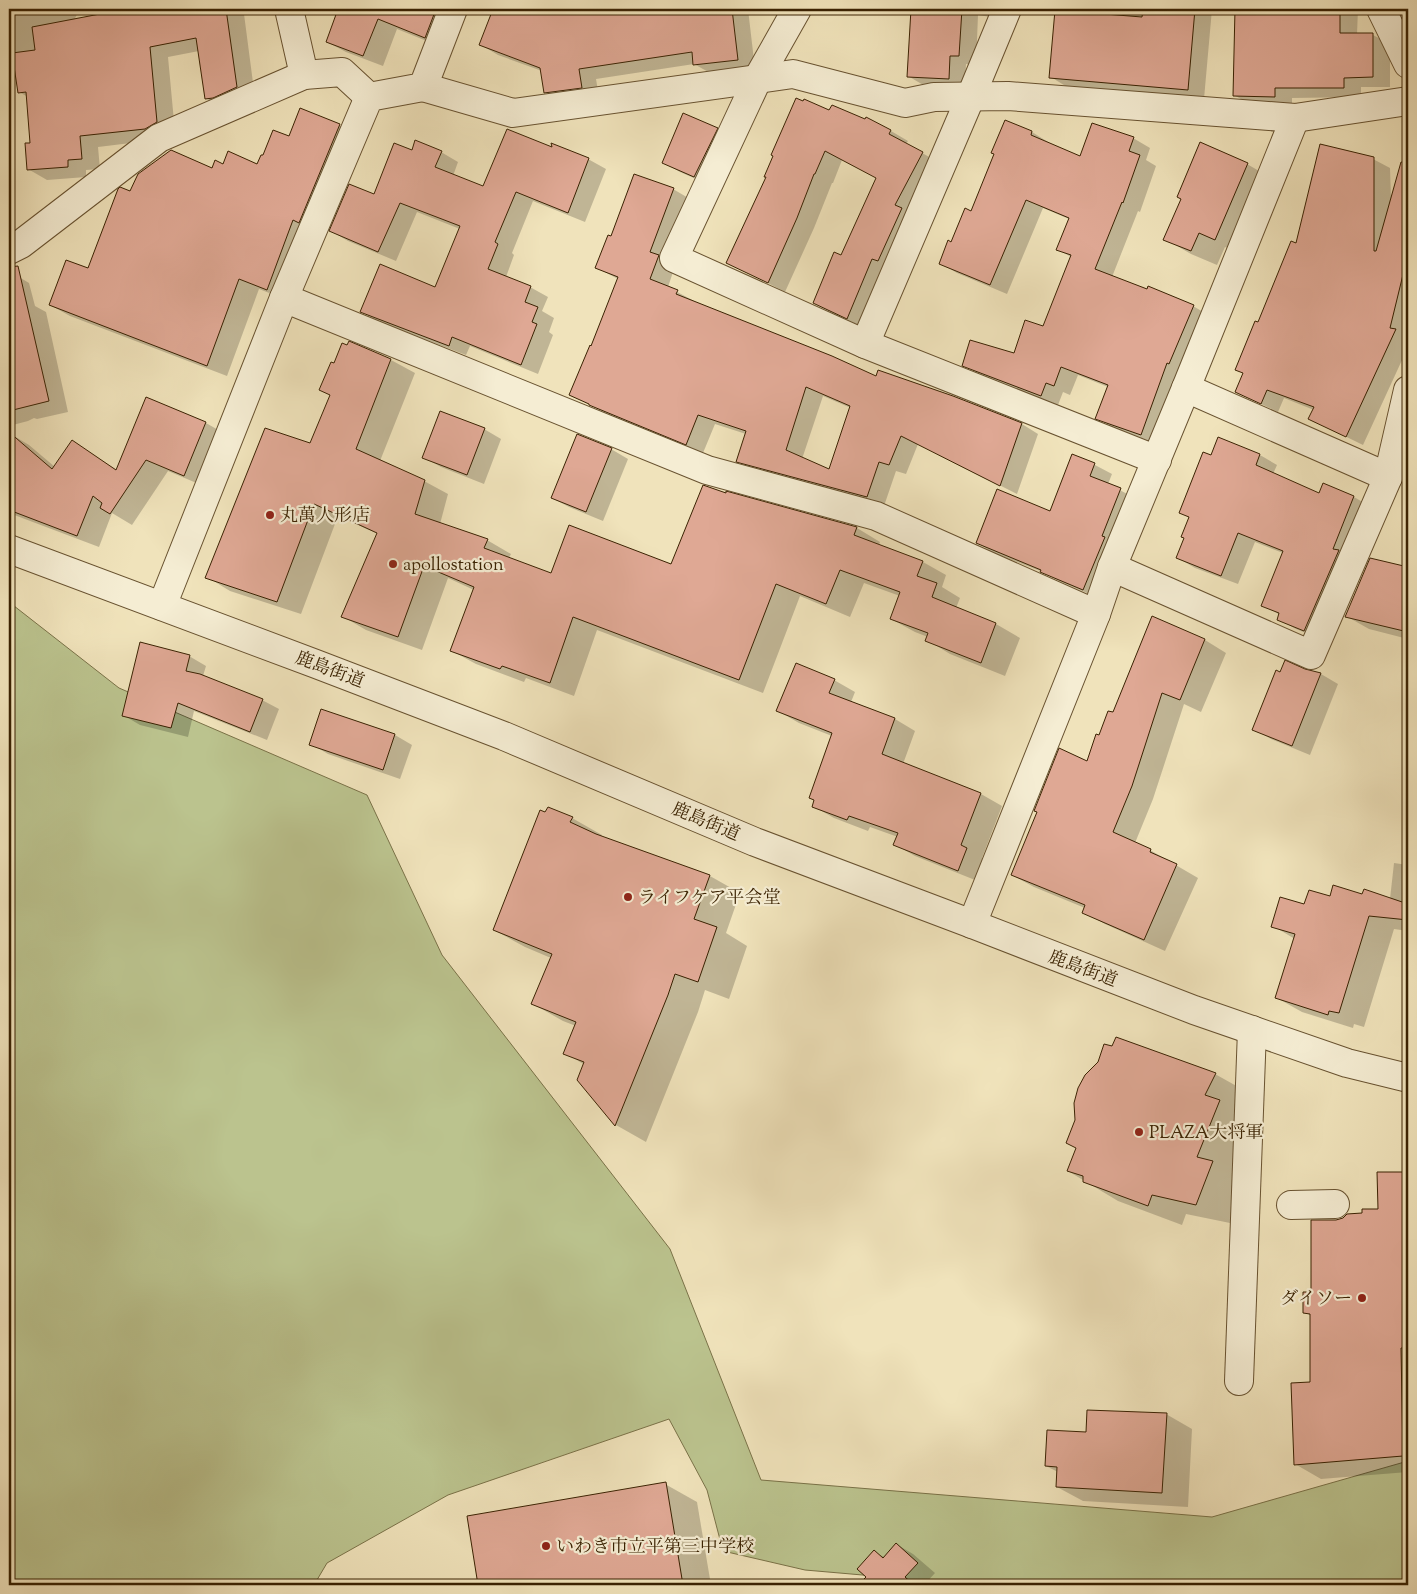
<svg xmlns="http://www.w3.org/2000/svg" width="1417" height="1594" font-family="'Sorts Mill Goudy','Noto Serif JP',serif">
	<rect width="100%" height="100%" fill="#f0e3bb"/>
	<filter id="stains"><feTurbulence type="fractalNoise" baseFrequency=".004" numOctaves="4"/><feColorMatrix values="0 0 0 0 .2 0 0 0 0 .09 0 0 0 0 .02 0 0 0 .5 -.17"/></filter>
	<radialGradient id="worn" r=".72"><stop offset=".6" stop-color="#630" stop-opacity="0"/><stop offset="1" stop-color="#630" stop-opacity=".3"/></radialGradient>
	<polygon fill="#bbc38e" stroke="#7a7248" points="9,602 119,688 367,795 442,955 670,1249 761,1480 1212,1517 1408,1461 1408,1585 878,1585 874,1576 805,1570 723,1551 707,1490 669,1419 448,1495 327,1563 314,1585 9,1585"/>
	<g fill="#0003" fill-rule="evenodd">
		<polygon points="9,9 80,9 74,20 122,11 121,9 167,9 166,11 184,9 234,9 244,14 255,98 224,109 206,98 199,51 168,57 175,132 164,139 98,147 100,169 86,170 86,177 47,180 28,169 31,144 28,97 19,92 13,51 9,60"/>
		<polygon points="340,9 460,9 444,48 397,29 383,66 346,52 327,42"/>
		<polygon points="494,9 748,9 755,69 712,74 694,64 596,79 599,97 562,102 545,92 542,71 498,55 481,45"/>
		<polygon points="940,9 999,9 997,18 978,15 976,65 966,64 965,88 925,86 908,76"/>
		<polygon points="1057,9 1212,9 1204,99 1067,87 1051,77"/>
		<polygon points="1236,9 1358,9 1357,35 1373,35 1390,44 1390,87 1361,87 1361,97 1292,98 1292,106 1251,105 1234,95"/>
		<polygon points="830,112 891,131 908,141 906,144 940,163 865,328 832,313 814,303 841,257 877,178 842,160 833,183 832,183 814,228 785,292 727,262"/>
		<polygon points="339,125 359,137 287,300 259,289 227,376 70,316 50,305 89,270 131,193 212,170 223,165 258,165 264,157 289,138"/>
		<polygon points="717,129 734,139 712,186 680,172 663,162"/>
		<polygon points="1032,132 1048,142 1048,143 1081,157 1133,138 1150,148 1146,160 1156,166 1140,212 1138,211 1112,277 1193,306 1210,316 1158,444 1114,428 1097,418 1108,387 1078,375 1070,395 1063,392 1058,405 980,375 964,365 1014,354 1043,327 1071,257 1057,249 1069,219 1043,208 1007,294 957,273 940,263 972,212"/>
		<polygon points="1408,140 1408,347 1363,445 1310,419 1314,410 1284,398 1278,412 1236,392 1244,374 1237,369 1297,244 1373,159 1390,168 1391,200"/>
		<polygon points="553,149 588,159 606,169 585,222 533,201 512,253 514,255 506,277 530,287 548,297 542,311 554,318 549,332 553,335 538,374 470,346 466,355 379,322 362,312 436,288 460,229 417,212 396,261 348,241 331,231 375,196 413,152 441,152 458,162 453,176 484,188"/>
		<polygon points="1247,164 1273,179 1241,254 1225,247 1217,265 1191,254 1165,239"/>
		<path d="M673,189L690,199L675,266L668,287L694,301L693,302L876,378L952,397L1022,424L1038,434L1017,494L918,444L906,474L896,471L884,506L754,471L737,461L746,434L715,424L703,453L607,414L571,395L592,348L618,279L597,268L612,238ZM823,396L851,408L829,471L802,459Z"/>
		<polygon points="9,271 29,283 35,306 46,312 68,412 37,419 34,418 28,421 9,426"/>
		<polygon points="349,343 391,360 415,373 380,461 424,481 448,494 440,524 487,540 511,554 509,558 552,575 672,565 726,495 857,528 880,542 879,545 923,562 946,575 942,587 960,598 956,608 996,624 1020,638 1005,676 950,654 927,640 928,637 915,632 891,619 900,596 864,583 850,617 800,596 763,693 597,630 574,696 526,678 524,682 476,664 452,651 474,590 448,578 422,650 366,630 342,616 378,534 338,516 301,614 230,591 207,577 311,445 331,396 321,390 334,365"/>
		<polygon points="206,423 227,435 206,487 168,471 132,525 112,513 99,547 9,513 9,428 12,431 9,433 29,445 55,467 72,442 117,470"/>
		<polygon points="484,429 501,439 484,484 441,467 423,457"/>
		<polygon points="611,449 628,459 603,521 569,507 552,498"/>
		<polygon points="1260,455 1277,465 1273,474 1320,495 1324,485 1354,497 1371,507 1321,639 1296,629 1278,619 1280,615 1263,605 1283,553 1255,542 1238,584 1195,568 1178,558 1185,538 1190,518 1181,513 1211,457"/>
		<polygon points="1073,456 1095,465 1112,474 1108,484 1137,499 1101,599 1059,581 1043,572 994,553 977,543 1051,512"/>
		<polygon points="1371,559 1408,568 1408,639 1369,629 1346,616"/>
		<polygon points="1153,618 1205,640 1226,653 1201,712 1184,704 1153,799 1135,843 1150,850 1198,878 1165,951 1105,924 1083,912 1085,908 1034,887 1012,875 1087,762 1113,714"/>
		<polygon points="189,656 206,666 203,676 262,700 279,709 267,740 194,711 188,737 140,725 123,715"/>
		<polygon points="1304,670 1321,674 1338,684 1310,755 1271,739 1254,729 1281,674"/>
		<polygon points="834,680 855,692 851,702 895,719 915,731 903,764 981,794 1002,806 982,858 987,861 980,882 915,856 894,844 898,837 870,827 868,831 834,818 813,806 815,801 810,798 832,736 799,723 778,711"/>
		<polygon points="395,735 412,745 400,779 328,754 311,744"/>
		<polygon points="572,818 602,835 601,837 710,876 740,893 726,933 747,946 729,999 705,990 698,1012 646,1142 616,1125 578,1080 585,1065 565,1053 576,1026 563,1021 533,1004 551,958 525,947 494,930"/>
		<polygon points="1394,863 1408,865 1408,931 1394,929 1364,1027 1354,1024 1353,1028 1302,1012 1277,998 1295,939 1273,926 1305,906 1330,898 1363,896 1390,899"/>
		<polygon points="1215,1074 1249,1093 1253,1121 1232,1173 1246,1182 1230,1223 1186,1214 1182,1225 1118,1201 1068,1171"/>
		<polygon points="1378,1173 1408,1173 1408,1472 1321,1479 1295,1464 1312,1383 1311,1316 1305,1312 1336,1221 1379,1210"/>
		<polygon points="1166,1414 1192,1429 1188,1507 1083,1501 1057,1487 1058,1472 1046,1466 1087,1434"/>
		<polygon points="665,1484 697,1502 711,1585 479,1585 468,1517"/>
		<polygon points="896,1544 913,1554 935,1573 924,1585 863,1585 869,1578 874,1552 884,1557"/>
	</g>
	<g fill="#dfa894" stroke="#3a2202" fill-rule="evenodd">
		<polygon points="126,9 226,9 237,87 213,98 205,99 196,38 150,47 157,122 145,129 80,136 82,159 68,160 68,167 27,170 25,143 30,143 26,92 18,93 12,53 35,50 32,27"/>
		<polygon points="338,9 436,9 425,38 378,19 363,56 326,42"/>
		<polygon points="493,9 527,9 542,14 582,9 732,9 738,60 693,65 692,52 579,69 582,88 544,93 540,68 479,45"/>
		<polygon points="911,9 962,9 959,56 950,56 949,79 907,77"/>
		<polygon points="1143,9 1195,9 1188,90 1049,78 1055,10 1142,17"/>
		<polygon points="1235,9 1340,9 1340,33 1373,33 1373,77 1344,78 1344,88 1275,88 1275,97 1233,96"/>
		<polygon points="796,98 803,101 804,99 829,110 832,105 865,119 866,117 891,130 889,134 923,152 895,205 902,208 878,261 872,259 847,319 813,303 834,252 841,255 876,178 825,151 815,174 814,174 797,218 768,283 726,263 766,177 764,177 773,156 771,155"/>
		<polygon points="300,108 340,124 299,223 293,220 267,290 239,279 207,366 49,305 66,260 88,268 118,189 120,187 130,191 138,174 171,150 212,168 215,160 223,164 228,151 257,164 261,155 263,155 273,130 289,136"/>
		<polygon points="683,113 718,128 694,177 662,163"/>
		<polygon points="1005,120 1032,131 1031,135 1080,156 1092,123 1134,137 1129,151 1140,155 1123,203 1122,202 1095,269 1147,289 1148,286 1194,305 1169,364 1167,363 1141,435 1095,419 1108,385 1061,367 1054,386 1046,383 1041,396 962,366 970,340 1014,353 1025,320 1043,326 1071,255 1056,250 1069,218 1026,200 990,285 939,264 948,240 951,242 965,208 971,211 994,154 991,153"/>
		<polygon points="507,129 552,147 551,143 589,158 568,213 516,192 495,242 498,244 488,269 531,286 525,302 538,307 532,322 537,324 521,365 452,337 449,346 360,312 380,264 435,287 460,226 400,203 378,252 329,231 349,184 374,194 394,143 412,150 415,140 442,151 435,167 483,186"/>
		<polygon points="1200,142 1248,163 1215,240 1199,233 1191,251 1163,240 1181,199 1177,197"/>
		<polygon points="1320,144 1374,157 1374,251 1376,251 1401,162 1408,163 1408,254 1390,328 1396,329 1346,437 1308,419 1314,407 1267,390 1261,404 1235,392 1243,373 1235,370 1255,321 1258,322 1291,241 1296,243"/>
		<path d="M634,174L674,188L650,252L659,255L650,279L678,290L676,294L832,356L876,376L878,370L953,396L1022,423L1000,486L901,436L889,465L879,462L867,497L736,462L746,431L698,415L686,445L589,405V404L569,395L590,345L591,346L618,277L595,268L608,235L611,236ZM806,387L850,406L829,469L786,450Z"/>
		<polygon points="18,266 49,401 9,411 9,267"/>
		<polygon points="349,341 391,359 356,449 425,480 415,514 488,539 484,548 551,573 569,525 671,564 703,485 726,493 726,491 857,527 854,535 923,561 917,576 937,583 932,597 996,623 981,663 925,641 928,633 890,619 900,592 840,570 826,604 776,584 739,680 573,617 550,683 502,666 500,669 450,651 474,587 424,566 398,637 341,617 377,533 314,504 277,602 205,578 265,428 310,443 330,395 319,390 331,362 334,363 342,343 347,345"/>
		<polygon points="146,397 206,422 184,476 146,460 110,514 100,508 102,503 93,496 77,536 9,510 9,432 52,469 72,440 116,470"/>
		<polygon points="440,411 485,428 467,475 422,458"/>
		<polygon points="577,434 612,448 586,512 551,498"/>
		<polygon points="1218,437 1260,454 1256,465 1319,493 1323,483 1354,496 1333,549 1339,550 1304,631 1277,620 1279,613 1261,606 1283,551 1238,533 1221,576 1176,558 1184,538 1181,537 1189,517 1179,513 1203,452 1211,455"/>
		<polygon points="1072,454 1095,463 1090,476 1121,488 1102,536 1105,537 1083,590 1040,572 1041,570 976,543 997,489 1050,511"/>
		<polygon points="1370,558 1408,567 1408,632 1345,617"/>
		<polygon points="1152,616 1205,639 1180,700 1162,693 1132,786 1113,832 1151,849 1150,852 1177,864 1144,940 1082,913 1085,905 1011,875 1037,812 1034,811 1059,748 1087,761 1096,734 1099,735 1108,711 1113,712"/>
		<polygon points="140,642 190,655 186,671 200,674 263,699 250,732 178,703 171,728 122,716"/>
		<polygon points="1285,660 1305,669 1321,673 1292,746 1252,730 1276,670 1280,672"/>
		<polygon points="796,663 835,679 829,693 895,718 882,754 981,793 961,845 967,848 958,871 893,845 898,833 849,816 847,820 812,807 814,800 809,798 832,733 776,711"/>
		<polygon points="321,709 395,734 383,770 309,745"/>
		<polygon points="548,807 573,817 570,822 596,834 710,875 694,919 717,927 698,982 675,974 668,995 615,1126 577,1080 584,1062 563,1054 576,1022 531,1004 552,954 493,930 540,810 545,812"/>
		<polygon points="1333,885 1362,894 1364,889 1408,904 1408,920 1369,916 1339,1013 1329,1011 1328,1015 1275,998 1295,934 1271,927 1280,897 1304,904 1309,890 1330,896"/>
		<polygon points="1116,1037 1216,1073 1205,1095 1220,1100 1197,1157 1213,1161 1196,1205 1152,1195 1148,1206 1083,1182 1083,1176 1067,1171 1076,1148 1066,1143 1075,1120 1074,1103 1078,1088 1085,1075 1098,1062 1104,1044 1112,1046"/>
		<polygon points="1377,1172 1408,1172 1408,1348 1401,1348 1403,1456 1294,1465 1291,1383 1310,1382 1310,1314 1303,1313 1303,1292 1311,1292 1311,1220 1336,1220 1343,1218 1347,1214 1362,1213 1362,1209 1378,1209"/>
		<polygon points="1087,1410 1167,1413 1162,1493 1056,1487 1057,1467 1045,1466 1047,1430 1086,1432"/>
		<polygon points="666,1482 683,1585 478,1585 467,1516"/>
		<polygon points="896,1543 918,1563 905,1577 914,1585 858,1585 866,1577 857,1569 874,1550 883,1558"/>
	</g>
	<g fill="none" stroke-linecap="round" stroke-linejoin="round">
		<g stroke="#685230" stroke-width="30">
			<g id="minor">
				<polyline points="289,9 304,75"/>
				<polyline points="797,9 758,78 674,258 865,344 1157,460"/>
				<polyline points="1381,9 1408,64"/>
				<polyline points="423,87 513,113 793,74 905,103 934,97 1008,96 1295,118 1408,101"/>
				<polyline points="9,250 21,244 159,138 304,75 342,72 369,97"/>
				<polyline points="284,298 707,470 876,516 1096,614"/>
				<polyline points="865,344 971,96 1007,9"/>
				<polyline points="1186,388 1388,477"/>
				<polyline points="9,549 316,664 504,736 755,842 972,924 1194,1010 1347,1063 1408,1078"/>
				<polyline points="1112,567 1311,655 1388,477 1408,390"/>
				<polyline points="162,606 284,298 369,97 423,87 453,9"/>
				<polyline points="972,924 1096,614 1112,567 1186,388 1295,118"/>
				<polyline points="1291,1205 1335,1204"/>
				<polyline points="1239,1381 1252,1030"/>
			</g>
		</g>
		<use href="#minor" stroke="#f5edd3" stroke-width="28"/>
	</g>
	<g fill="#8f2418" stroke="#f5edd3" stroke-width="2">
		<circle cx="270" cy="515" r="5"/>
		<circle cx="393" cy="564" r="5"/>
		<circle cx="628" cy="897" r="5"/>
		<circle cx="1139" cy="1132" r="5"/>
		<circle cx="1362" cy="1298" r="5"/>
		<circle cx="546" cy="1546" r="5"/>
	</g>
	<g text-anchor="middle" stroke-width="4.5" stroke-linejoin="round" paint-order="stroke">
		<g font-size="18" fill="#3a2202" stroke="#f5edd3" text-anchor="start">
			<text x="280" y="521">丸萬人形店</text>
			<text x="403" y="570">apollostation</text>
			<text x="638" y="903">ライフケア平会堂</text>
			<text x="1149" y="1138">PLAZA大将軍</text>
			<text x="1352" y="1304" text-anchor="end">ダイソー</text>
			<text x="556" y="1552">いわき市立平第三中学校</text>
		</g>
		<g font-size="18" fill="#3a2202" stroke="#f5edd3">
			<text transform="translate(330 669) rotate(21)" y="6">鹿島街道</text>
			<text transform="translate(706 821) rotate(23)" y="6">鹿島街道</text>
			<text transform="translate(1083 968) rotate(21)" y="6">鹿島街道</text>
		</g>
	</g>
	<rect width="1417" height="1594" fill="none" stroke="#f0e3bb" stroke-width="30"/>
	<rect x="10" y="10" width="1397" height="1574" fill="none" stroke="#3a2202" stroke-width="2.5"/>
	<rect x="15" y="15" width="1387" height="1564" fill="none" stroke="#3a2202"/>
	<rect width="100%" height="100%" filter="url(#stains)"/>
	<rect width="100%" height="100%" fill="url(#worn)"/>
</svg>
